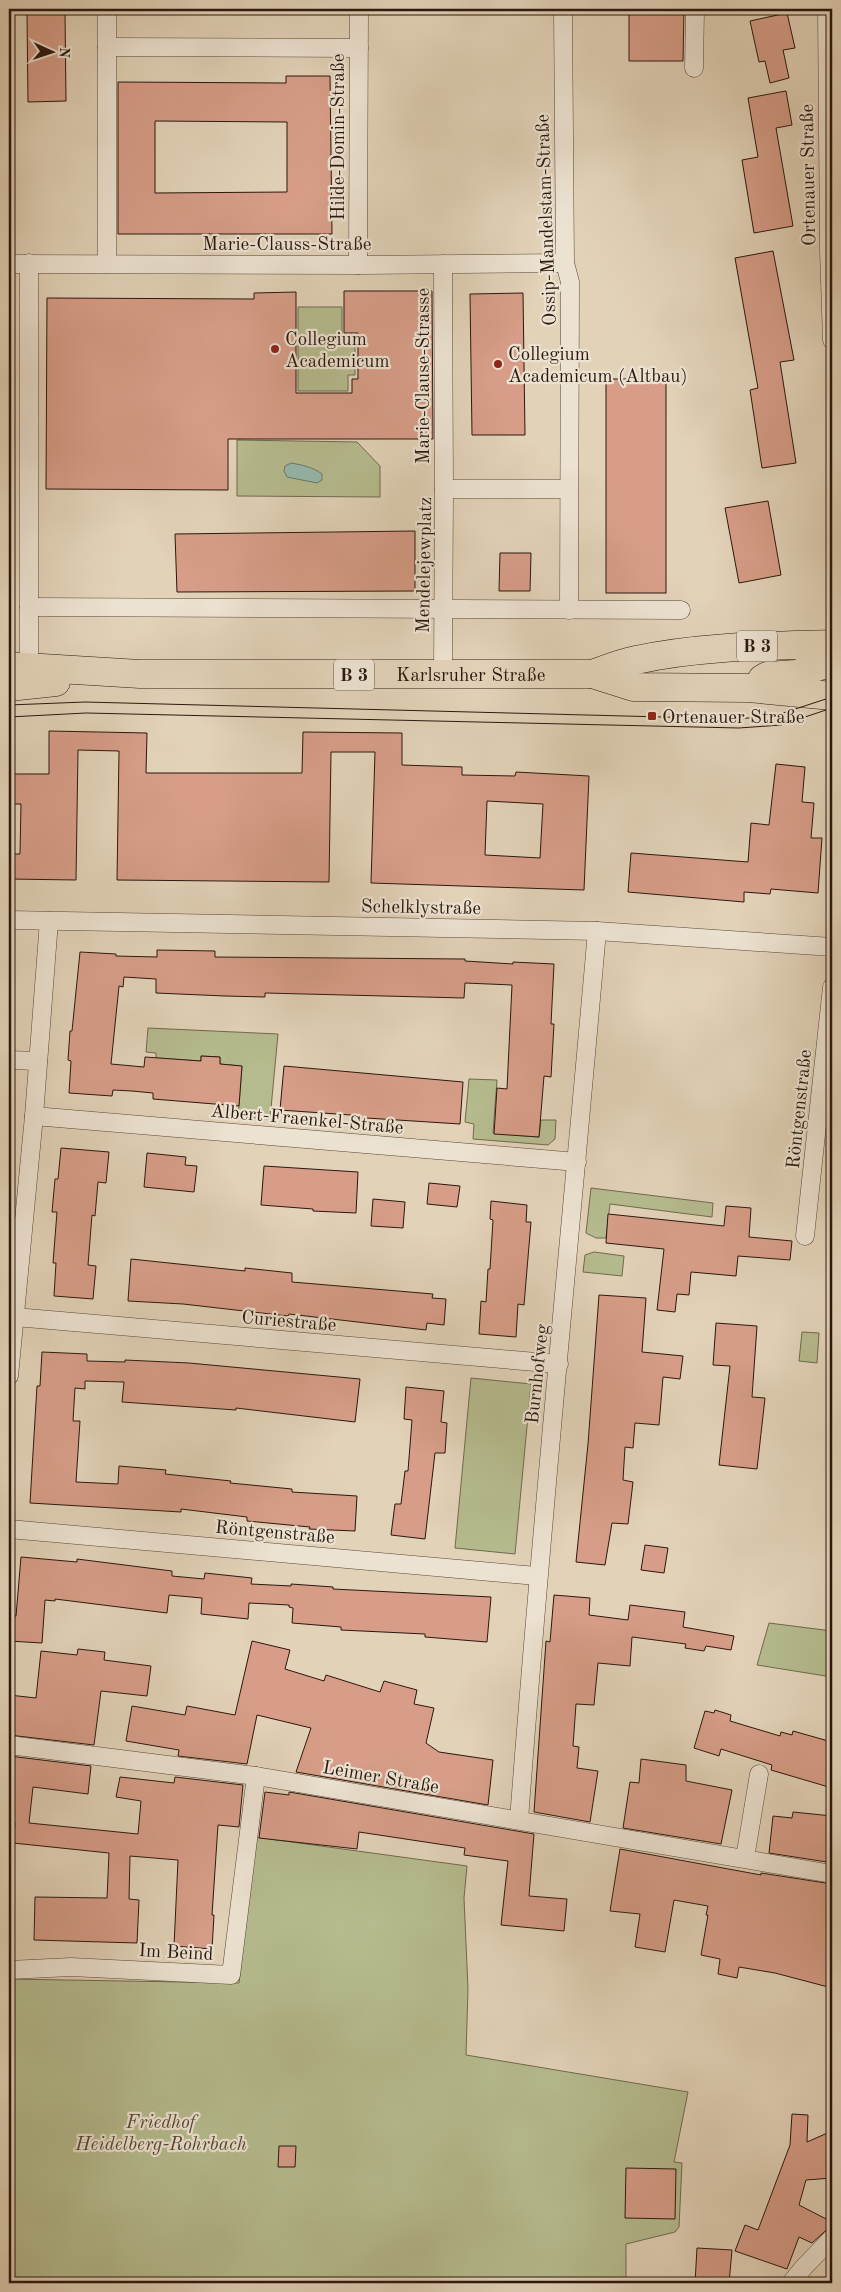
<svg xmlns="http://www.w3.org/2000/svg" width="841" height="2292" font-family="'Old Standard TT',serif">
	<rect width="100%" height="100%" fill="#e2d2b8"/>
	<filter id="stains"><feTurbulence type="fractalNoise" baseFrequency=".004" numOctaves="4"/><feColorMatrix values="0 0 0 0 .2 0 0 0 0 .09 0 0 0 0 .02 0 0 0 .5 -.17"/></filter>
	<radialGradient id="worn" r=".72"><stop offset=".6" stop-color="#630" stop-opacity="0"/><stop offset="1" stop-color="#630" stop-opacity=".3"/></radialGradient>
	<g fill="#b5bb8e" stroke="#70694e">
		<polygon points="298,307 342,307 342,337 355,337 355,375 348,375 348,391 298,391"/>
		<polygon points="237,440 357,442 380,466 380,497 237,496"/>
		<polygon points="148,1028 278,1034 270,1119 238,1117 242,1066 220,1064 220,1057 201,1056 201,1061 156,1058 156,1053 146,1052"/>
		<polygon points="469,1079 497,1080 493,1133 539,1137 541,1120 556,1120 555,1139 548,1145 473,1139 474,1124 465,1122"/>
		<polygon points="591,1188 713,1203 712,1217 610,1204 606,1238 596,1238 586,1233"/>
		<polygon points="594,1252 624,1256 622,1276 583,1272 585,1255"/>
		<polygon points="802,1332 819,1333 817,1363 799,1361"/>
		<polygon points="471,1378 531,1384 515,1554 455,1548"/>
		<polygon points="769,1623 832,1631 832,1677 757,1665"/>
		<polygon points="255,1837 467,1866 464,1898 468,1989 466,2055 688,2092 674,2162 682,2163 679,2227 675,2232 626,2244 626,2283 9,2283 9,1979 239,1983"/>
	</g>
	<path fill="#95b8ad" stroke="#6b786d" d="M291,463C302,465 313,467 322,474V480L317,483L287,477L284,471L285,466Z"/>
	<g fill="#d79d88" stroke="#2b170e" fill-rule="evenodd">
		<polygon points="629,9 684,9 683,61 629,61"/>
		<polygon points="787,13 795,48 783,50 789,78 770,83 765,61 759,62 750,21"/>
		<polygon points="27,14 65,14 66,101 28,102"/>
		<path d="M286,76H330L332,234H118V82L286,83ZM155,121L287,122V192L155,193Z"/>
		<polygon points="786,91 792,125 776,128 793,226 754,233 742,160 758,157 748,98"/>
		<polygon points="773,251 794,360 780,362 796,463 762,468 750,390 758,388 735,258"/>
		<polygon points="344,291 432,291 433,439 228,439 228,490 46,489 47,298 254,299 254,293 296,292 296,393 352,393 352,379 358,379 358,333 344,333"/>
		<polygon points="523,293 525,435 472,435 470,294"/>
		<rect x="606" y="379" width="60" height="214"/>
		<polygon points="768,501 781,575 739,583 725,508"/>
		<polygon points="415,531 415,591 177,592 175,534"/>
		<polygon points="500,553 531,553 530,591 499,591"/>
		<path d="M49,731L147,733L146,773H302L303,732L402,733V765L462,767V775L515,776L516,772L589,776L584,890L371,883L375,752H331L329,882L117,880L119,751L78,750L76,880L9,879V854H20L21,804H9V774H49ZM487,801L543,804L540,858L485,855Z"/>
		<polygon points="776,764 805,767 802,802 814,803 811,838 822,838 818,893 771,889 770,894 744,892 744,902 628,892 631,853 748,862 751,823 769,825"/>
		<polygon points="157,950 215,951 215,957 465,959 465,961 513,964 513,962 554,964 551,1024 554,1024 551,1077 544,1076 539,1137 494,1134 497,1088 507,1089 512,985 465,983 464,998 265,993 265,997 225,996 156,993 156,979 124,977 123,987 119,986 111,1064 144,1067 145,1057 201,1061 201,1056 220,1057 220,1064 242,1066 239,1106 153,1099 153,1093 132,1091 113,1090 112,1096 69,1093 71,1061 68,1060 70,1031 72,1031 80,952 116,954 116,956 157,957"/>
		<polygon points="284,1066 463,1082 460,1124 351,1117 351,1115 280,1110"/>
		<polygon points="61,1148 109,1152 106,1183 98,1182 95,1216 92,1215 88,1265 96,1266 93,1299 54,1296 56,1263 53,1263 57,1212 52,1212 55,1179 58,1179"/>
		<polygon points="147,1153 186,1157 185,1165 197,1166 194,1192 144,1187"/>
		<polygon points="264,1166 358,1172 356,1213 313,1211 313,1209 261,1205"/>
		<polygon points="429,1183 460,1186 457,1207 427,1204"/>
		<polygon points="373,1199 405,1202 403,1228 371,1226"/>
		<polygon points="491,1201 527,1205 526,1222 531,1222 524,1305 518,1304 516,1337 479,1334 481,1301 486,1302 488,1269 490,1269 493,1220 490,1219"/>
		<polygon points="726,1206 751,1208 749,1237 792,1241 790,1260 738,1256 736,1276 691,1272 689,1295 677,1294 675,1312 657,1310 664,1249 606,1243 608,1214 724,1226"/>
		<polygon points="131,1259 245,1271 245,1268 292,1273 292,1282 433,1294 432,1298 446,1299 444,1325 427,1323 426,1330 289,1314 288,1316 183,1304 128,1301"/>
		<polygon points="599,1295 646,1298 642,1352 683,1356 680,1379 663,1377 659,1425 635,1423 633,1448 625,1447 623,1480 633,1482 628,1524 612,1523 605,1565 576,1562 588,1444"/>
		<polygon points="716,1323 757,1326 752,1397 765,1398 757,1469 719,1465 730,1366 713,1365"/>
		<polygon points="42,1352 87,1354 87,1361 125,1362 125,1360 189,1363 360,1379 355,1422 236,1408 236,1410 122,1402 124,1382 85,1381 85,1389 75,1388 73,1421 80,1421 76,1482 118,1484 119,1466 166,1470 165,1474 231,1481 230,1483 292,1489 292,1492 357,1496 355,1531 309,1529 310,1527 247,1521 247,1517 181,1509 181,1512 30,1503 37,1386 40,1386"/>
		<polygon points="406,1387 444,1391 441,1422 447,1423 445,1453 435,1453 425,1539 391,1535 395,1504 401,1504 405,1471 408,1471 412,1420 404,1419"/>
		<polygon points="645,1545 668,1548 664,1573 641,1570"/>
		<polygon points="21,1557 77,1562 77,1559 172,1571 172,1576 204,1579 205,1573 252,1578 251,1584 291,1586 291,1584 333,1587 333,1589 491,1597 487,1642 425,1637 425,1634 341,1630 341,1627 292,1623 293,1608 289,1607 289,1605 249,1603 248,1619 201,1614 202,1598 169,1595 167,1613 55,1599 55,1601 45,1600 42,1643 9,1641 9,1615 16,1616"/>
		<polygon points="554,1595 590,1598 589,1615 628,1620 630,1605 685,1612 683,1627 734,1636 731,1650 706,1646 704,1651 685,1648 686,1644 632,1637 630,1666 598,1663 594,1705 576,1704 573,1746 579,1747 577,1768 598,1771 590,1822 534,1812 546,1641 550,1642"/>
		<polygon points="252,1641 290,1650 285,1669 324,1681 326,1675 380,1692 384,1681 417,1690 414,1704 434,1708 426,1743 439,1752 493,1760 488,1805 296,1772 311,1728 257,1715 247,1764 178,1756 179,1750 126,1741 132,1706 185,1715 187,1706 235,1715"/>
		<polygon points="78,1649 105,1652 104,1660 151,1666 147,1696 101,1691 94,1745 9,1735 9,1695 36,1698 41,1651 77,1655"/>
		<polygon points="715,1710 731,1715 730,1721 780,1736 781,1732 792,1735 793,1731 832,1742 832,1788 771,1770 772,1765 721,1749 719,1756 694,1748 705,1711 714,1713"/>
		<polygon points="9,1756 91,1766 88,1794 33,1787 29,1823 138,1834 141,1801 116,1797 120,1777 174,1783 175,1777 243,1785 239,1827 218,1825 212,1915 214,1915 212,1949 174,1946 178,1860 130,1856 129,1899 139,1900 137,1943 34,1940 35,1897 107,1898 109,1853 13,1843 15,1823 9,1822"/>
		<polygon points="641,1759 686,1765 686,1781 732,1790 721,1844 623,1828 630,1782 639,1783"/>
		<polygon points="265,1792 289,1795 289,1792 534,1834 529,1896 567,1899 564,1931 501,1925 508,1861 464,1855 465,1848 359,1832 357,1849 259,1838"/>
		<polygon points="793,1812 832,1816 832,1837 827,1862 769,1853 773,1816 792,1818"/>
		<polygon points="620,1849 761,1875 761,1873 832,1884 832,1988 775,1973 739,1967 737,1978 718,1974 720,1959 701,1955 708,1915 706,1915 708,1906 674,1900 665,1952 635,1947 640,1914 610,1911"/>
		<polygon points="792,2114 808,2115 807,2142 832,2131 832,2178 806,2180 799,2205 832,2222 832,2225 812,2243 799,2237 787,2269 735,2251 745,2225 758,2230 790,2145"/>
		<polygon points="279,2146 296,2146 295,2167 278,2167"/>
		<polygon points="626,2168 676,2169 675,2219 625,2218"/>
		<polygon points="697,2248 732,2250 729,2283 695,2283"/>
	</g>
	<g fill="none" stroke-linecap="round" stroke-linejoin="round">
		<g stroke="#594638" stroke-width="19">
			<g id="street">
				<polyline points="107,9 107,264"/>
				<polyline points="563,9 565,263 570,282 569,610"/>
				<polyline points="827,9 829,251 832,340"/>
				<polyline points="107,47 359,48"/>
				<polyline points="694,68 695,9"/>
				<polyline points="29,263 29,667"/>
				<polyline points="9,264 363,265 565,263"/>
				<polyline points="443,264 444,489"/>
				<polyline points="358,265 359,9"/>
				<polyline points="29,607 681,610"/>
				<polyline points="443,675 444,489 569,489"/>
				<polyline points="9,920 597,931 832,947"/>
				<polyline points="9,1060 38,1061"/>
				<polyline points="34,1116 577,1162"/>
				<polyline points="805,1236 832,987"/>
				<polyline points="15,1317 559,1364"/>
				<polyline points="9,1376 34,1116 49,921"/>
				<polyline points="9,1529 537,1576"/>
				<polyline points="9,1745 256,1776 832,1874"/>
				<path d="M519,1820C541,1524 571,1228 597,931"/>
				<polyline points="745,1858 759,1774"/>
				<polyline points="9,1970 71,1967 231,1975 256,1776"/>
				<polyline points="791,2283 804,2267 832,2238"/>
			</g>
		</g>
		<g stroke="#2b170e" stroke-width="29">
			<g id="primary">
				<path id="s1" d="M9,666L140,674H592C606,669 621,663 636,660C700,646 767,646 832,644"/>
				<polyline points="592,674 633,687 748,688 832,696"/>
				<polyline points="762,679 767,676 796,674 832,662"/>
				<polyline points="9,687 56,682"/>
			</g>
		</g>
		<use href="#street" stroke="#ece2d1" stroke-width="18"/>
		<use href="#primary" stroke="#e2d2b8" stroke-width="28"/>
		<g stroke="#2b170e" stroke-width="1">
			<polyline points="9,705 85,702 740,719 780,714 832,697"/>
			<polyline points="9,717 86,713 739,728 781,725 832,708"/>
		</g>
	</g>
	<g fill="#8f2418" stroke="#ece2d1" stroke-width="2">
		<circle cx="275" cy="349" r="5"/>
		<circle cx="498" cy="364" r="5"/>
		<rect x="647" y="711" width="10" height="10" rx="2.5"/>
	</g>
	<g text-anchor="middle" stroke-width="4.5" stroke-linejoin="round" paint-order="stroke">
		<g fill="#ece2d1" stroke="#655448" stroke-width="1">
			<rect x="737" y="630.5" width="40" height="31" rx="4"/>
			<rect x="334" y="659.5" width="40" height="31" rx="4"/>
		</g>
		<g font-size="18" font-weight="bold" fill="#2b170e">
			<text x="757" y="652">B 3</text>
			<text x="354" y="681">B 3</text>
		</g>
		<g font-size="19" fill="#2b170e" stroke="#ece2d1">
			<text transform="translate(337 137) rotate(-90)" y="7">Hilde-Domin-Straße</text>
			<text transform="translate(807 175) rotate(-91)" y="7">Ortenauer Straße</text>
			<text transform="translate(545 220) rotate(-92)" y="7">Ossip-Mandelstam-Straße</text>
			<text x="287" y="250">Marie-Clauss-Straße</text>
			<text transform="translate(422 376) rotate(-90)" y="7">Marie-Clause-Strasse</text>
			<text transform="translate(423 565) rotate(-89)" y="7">Mendelejewplatz</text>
			<text dy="7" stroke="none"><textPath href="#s1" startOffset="462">Karlsruher Straße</textPath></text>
			<text transform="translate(421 906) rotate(1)" y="7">Schelklystraße</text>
			<text transform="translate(798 1109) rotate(-84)" y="7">Röntgenstraße</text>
			<text transform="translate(307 1118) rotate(5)" y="7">Albert-Fraenkel-Straße</text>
			<text transform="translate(289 1320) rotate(5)" y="7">Curiestraße</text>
			<text transform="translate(536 1374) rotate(-84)" y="7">Burnhofweg</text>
			<text transform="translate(275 1531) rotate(5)" y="7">Röntgenstraße</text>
			<text transform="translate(381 1776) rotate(10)" y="7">Leimer Straße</text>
			<text transform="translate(176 1951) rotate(3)" y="7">Im Beind</text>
		</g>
		<g font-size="19" fill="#2b170e" stroke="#ece2d1" text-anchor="start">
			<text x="285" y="345">Collegium<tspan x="285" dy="22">Academicum</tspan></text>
			<text x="508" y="360">Collegium<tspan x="508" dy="22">Academicum (Altbau)</tspan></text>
			<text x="662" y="723">Ortenauer Straße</text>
		</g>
		<g font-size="19" font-style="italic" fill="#544834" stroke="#ece2d1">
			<text x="161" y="2128">Friedhof<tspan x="161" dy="22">Heidelberg-Rohrbach</tspan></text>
		</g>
	</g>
	<rect width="841" height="2292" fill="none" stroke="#e2d2b8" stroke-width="30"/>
	<rect x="10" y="10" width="821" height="2272" fill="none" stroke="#2b170e" stroke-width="2.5"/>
	<rect x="15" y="15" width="811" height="2262" fill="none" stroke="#2b170e"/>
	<g transform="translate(52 52) rotate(93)" stroke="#ece2d1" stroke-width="4" paint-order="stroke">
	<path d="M0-4L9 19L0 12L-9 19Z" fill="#2b170e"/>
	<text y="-8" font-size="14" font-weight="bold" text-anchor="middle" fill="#2b170e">N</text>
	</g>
	<rect width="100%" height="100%" filter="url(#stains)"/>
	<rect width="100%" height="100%" fill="url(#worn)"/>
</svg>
